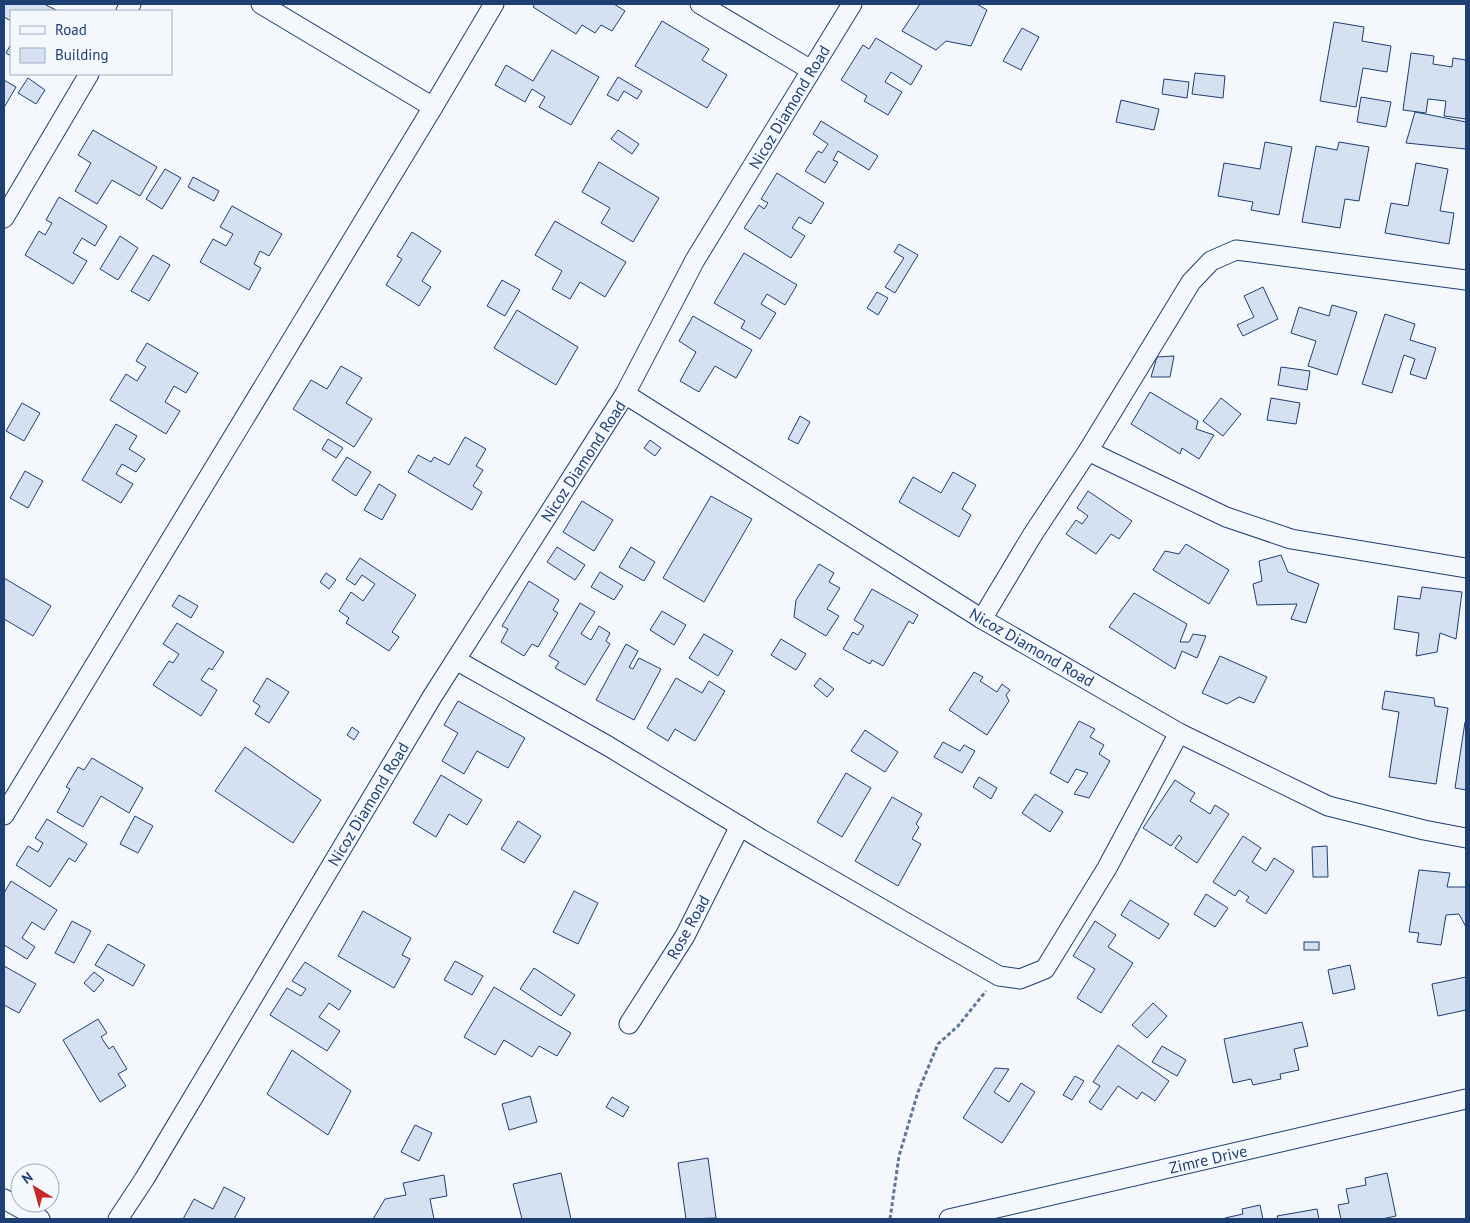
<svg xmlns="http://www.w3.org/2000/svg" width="1470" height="1223" font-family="'PT Sans',sans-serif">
	<rect width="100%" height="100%" fill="#f4f7fb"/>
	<g fill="#d5e0f0" stroke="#1d3f73">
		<polygon points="4,4 44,4 58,11 11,11 11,21 4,17"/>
		<polygon points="535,4 614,4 625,11 612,31 601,25 595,33 582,25 576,34 533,7"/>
		<polygon points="920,4 977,4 987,10 971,46 946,41 936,50 902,31"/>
		<polygon points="662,21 709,49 702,60 727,75 707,108 635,66"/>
		<polygon points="1334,22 1364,27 1362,41 1391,46 1387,72 1363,68 1356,107 1320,101"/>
		<polygon points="1022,28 1039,37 1021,70 1003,61"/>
		<polygon points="876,38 922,66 911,85 891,72 885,82 902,92 888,115 864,101 867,96 841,80 863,45 869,49"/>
		<polygon points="11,44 11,56 6,53"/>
		<polygon points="552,50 599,77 571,125 539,107 545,97 532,89 525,102 495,85 506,65 533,81"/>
		<polygon points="1411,53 1434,56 1433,64 1452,67 1453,58 1466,60 1466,119 1444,116 1446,101 1428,99 1426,113 1403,110"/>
		<polygon points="1195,73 1225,76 1223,98 1192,94"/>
		<polygon points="618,77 642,91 637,99 624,91 618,101 607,95"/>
		<polygon points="28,78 45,90 36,104 18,93"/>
		<polygon points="1164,79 1189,82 1187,98 1162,94"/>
		<polygon points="4,80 16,87 5,106 4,105"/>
		<polygon points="1361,97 1391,102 1386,127 1357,122"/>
		<polygon points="1121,100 1159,109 1154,130 1116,122"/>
		<polygon points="1415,112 1466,122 1466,149 1406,143"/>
		<polygon points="821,121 878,156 869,170 838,151 833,160 838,162 825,183 805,171 818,151 822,153 828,144 813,134"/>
		<polygon points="93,130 157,167 140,196 112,180 97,204 75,191 91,163 78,155"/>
		<polygon points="618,130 639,144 632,154 611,139"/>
		<polygon points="1265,142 1292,147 1279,215 1251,210 1253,202 1218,196 1224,163 1260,169"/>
		<polygon points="1339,142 1369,147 1359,201 1345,199 1340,228 1302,222 1316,146 1337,150"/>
		<polygon points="599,162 659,198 633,242 601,223 610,208 582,192"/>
		<polygon points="1416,163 1448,169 1440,211 1454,213 1449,244 1385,233 1391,203 1408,206"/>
		<polygon points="165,169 181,178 162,209 146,199"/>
		<polygon points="777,173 824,203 811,224 799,217 792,228 805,236 791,258 744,228 759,205 764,209 768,203 761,199"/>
		<polygon points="193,177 219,191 214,201 188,187"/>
		<polygon points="59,197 107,226 95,246 82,238 73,253 87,261 73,284 25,255 39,231 45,235 52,223 46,220"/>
		<polygon points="232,206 282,234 269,256 260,251 254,264 261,268 249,290 200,262 213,239 226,246 233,234 220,227"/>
		<polygon points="555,221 626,262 605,297 580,282 570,299 552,289 562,271 535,255"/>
		<polygon points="412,232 441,251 422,281 431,287 419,306 386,285 402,259 397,256"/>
		<polygon points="120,236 138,248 118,280 100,269"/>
		<polygon points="899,244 918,255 895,293 885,287 904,258 894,252"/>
		<polygon points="744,253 797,285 785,305 767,294 761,304 776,313 760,339 741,328 745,321 714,303"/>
		<polygon points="153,255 170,265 149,301 131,291"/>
		<polygon points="502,280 520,290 505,316 487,306"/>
		<polygon points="1263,287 1278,319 1243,336 1237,325 1254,317 1244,296"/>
		<polygon points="877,292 888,298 878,315 867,308"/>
		<polygon points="1332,305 1357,312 1337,375 1308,366 1316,341 1291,333 1299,307 1329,316"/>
		<polygon points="517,310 578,347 556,385 494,348"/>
		<polygon points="1385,314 1415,324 1410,340 1436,348 1426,379 1410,374 1415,359 1404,355 1392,393 1362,384"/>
		<polygon points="693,316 752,350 736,378 715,366 699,392 680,381 696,352 679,341"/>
		<polygon points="147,343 198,373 186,393 174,386 165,402 180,411 166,434 110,400 126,374 137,381 146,367 136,361"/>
		<polygon points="1174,356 1170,377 1151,377 1157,357"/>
		<polygon points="341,366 362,378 346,403 372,419 354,447 293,409 311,380 327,389"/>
		<polygon points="1281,367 1310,371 1307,390 1278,385"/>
		<polygon points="1150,392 1198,421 1196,429 1214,435 1199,459 1182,448 1180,454 1131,424"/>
		<polygon points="1221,398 1241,414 1223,436 1203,421"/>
		<polygon points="1271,398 1300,403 1296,424 1267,420"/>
		<polygon points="22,403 40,413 24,441 6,431"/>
		<polygon points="800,416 810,422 798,444 788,439"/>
		<polygon points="116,424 137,436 129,449 145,459 136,472 122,464 116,474 133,484 121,503 82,480"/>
		<polygon points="465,437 486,449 476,466 483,470 473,486 482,492 472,510 408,472 418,455 431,462 434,457 449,465"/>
		<polygon points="328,439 343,448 336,458 322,449"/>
		<polygon points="650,440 661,448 655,456 644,448"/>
		<polygon points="347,457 371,472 356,496 332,480"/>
		<polygon points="25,471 43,481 28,508 10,498"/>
		<polygon points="953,472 976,485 962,509 971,515 959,537 899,502 913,477 941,493"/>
		<polygon points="379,484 396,495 382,520 364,510"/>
		<polygon points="1088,491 1132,521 1119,539 1111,534 1096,554 1066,534 1076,520 1082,524 1088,516 1077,508"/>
		<polygon points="711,496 752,519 704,602 663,578"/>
		<polygon points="582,501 613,520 594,551 563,532"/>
		<polygon points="1186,544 1229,570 1209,604 1153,570 1165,551 1179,554"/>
		<polygon points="557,547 585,565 575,580 547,562"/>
		<polygon points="631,547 655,562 644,581 619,567"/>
		<polygon points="1281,555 1288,572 1319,584 1306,623 1291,619 1297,604 1257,605 1253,584 1262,581 1259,561"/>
		<polygon points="360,558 416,595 392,632 399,637 389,651 346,623 349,618 339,611 351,592 363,601 375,584 362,575 355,585 346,579"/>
		<polygon points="819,564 834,573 829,582 840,588 827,609 839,616 826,636 794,617 796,600"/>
		<polygon points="600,572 623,586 614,600 591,587"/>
		<polygon points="326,573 336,580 329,589 320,582"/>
		<polygon points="4,578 51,606 33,636 4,619"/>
		<polygon points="529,581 559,600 553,610 558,613 538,647 532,644 524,656 501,642 508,629 502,626"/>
		<polygon points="1422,587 1462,592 1456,639 1440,633 1437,652 1416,656 1419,633 1394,629 1398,596 1420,599"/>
		<polygon points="872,589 918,615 913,624 909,621 883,666 872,660 870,664 843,649 853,632 858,635 864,626 854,620"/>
		<polygon points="1134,593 1187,624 1180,642 1189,642 1193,634 1206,636 1197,658 1182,651 1175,669 1109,627"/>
		<polygon points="179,595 198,606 191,618 172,606"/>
		<polygon points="580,603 595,612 581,634 591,640 599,626 610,633 606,641 610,644 585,685 555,668 559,662 549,656"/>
		<polygon points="662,611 686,625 674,645 650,630"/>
		<polygon points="177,623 224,652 212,670 209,668 201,680 217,690 201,716 153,685 169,661 173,663 179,654 163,644"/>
		<polygon points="704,634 733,651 718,676 689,658"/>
		<polygon points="781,639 806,654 796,670 771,655"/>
		<polygon points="626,644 638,651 629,667 633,669 639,658 661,669 634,720 596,700"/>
		<polygon points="1220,656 1267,677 1254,703 1239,697 1227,704 1202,693"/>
		<polygon points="974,672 983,677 980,681 997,692 1002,684 1010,690 1006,695 1009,701 987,735 949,710"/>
		<polygon points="267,678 289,692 269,723 255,714 260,706 253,701"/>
		<polygon points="676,678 702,693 709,681 725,691 695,741 675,729 668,741 647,728"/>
		<polygon points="820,678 834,689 827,697 814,686"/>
		<polygon points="1385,691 1434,698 1435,706 1448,708 1436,784 1389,777 1399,712 1382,709"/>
		<polygon points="458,701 525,738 508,768 477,751 464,774 442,761 458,733 444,725"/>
		<polygon points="1079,721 1095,729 1090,737 1104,745 1099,754 1110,761 1089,798 1074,794 1088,773 1076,769 1068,783 1050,773"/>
		<polygon points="1465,722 1466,722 1466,790 1455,788"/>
		<polygon points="352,727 359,732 354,740 347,735"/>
		<polygon points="865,730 898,752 885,772 851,751"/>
		<polygon points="943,742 960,751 964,745 975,751 962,773 934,757"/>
		<polygon points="245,747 321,800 293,843 215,791"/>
		<polygon points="92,758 143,788 129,813 101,796 83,827 57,812 70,789 66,787 78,767 84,770"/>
		<polygon points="846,773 871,788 842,837 817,822"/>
		<polygon points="441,775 482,800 467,825 449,814 436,837 413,823"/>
		<polygon points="979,777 997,788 991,799 973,787"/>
		<polygon points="1175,780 1195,793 1190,801 1210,814 1215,805 1229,814 1197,863 1175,848 1182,838 1179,835 1171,846 1143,828"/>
		<polygon points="1035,794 1063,812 1050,832 1022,813"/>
		<polygon points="892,797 922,814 916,824 919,827 912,839 921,844 898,886 855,861"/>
		<polygon points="135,816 153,826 138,853 120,844"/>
		<polygon points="47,819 87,844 75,862 69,858 50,887 16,865 28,846 38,852 43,843 35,838"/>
		<polygon points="518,821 541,836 524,863 501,849"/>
		<polygon points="1243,836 1261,848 1252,862 1266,871 1274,858 1294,871 1266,914 1246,901 1249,897 1239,890 1235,896 1213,882"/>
		<polygon points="1327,846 1328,877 1313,877 1312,847"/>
		<polygon points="1419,870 1450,873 1447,887 1466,887 1466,927 1459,914 1446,915 1441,945 1417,942 1419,933 1409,932"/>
		<polygon points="11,881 57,910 44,930 32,922 22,938 35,947 27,959 4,945 4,893"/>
		<polygon points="574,891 598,903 578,944 553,932"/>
		<polygon points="1206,894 1228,908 1215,927 1194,914"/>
		<polygon points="1130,900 1169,924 1159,939 1121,915"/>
		<polygon points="363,911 411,938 402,955 410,959 394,988 338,956"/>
		<polygon points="72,921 91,931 74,963 55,953"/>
		<polygon points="1095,921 1116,935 1108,947 1133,963 1101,1013 1077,998 1095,969 1073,956"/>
		<rect x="1304" y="942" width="15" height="8"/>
		<polygon points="108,944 145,965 133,986 95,965"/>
		<polygon points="455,961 483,976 472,995 444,980"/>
		<polygon points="305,962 351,991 339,1010 329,1003 319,1017 340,1031 327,1051 270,1015 287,988 301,996 306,989 292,981"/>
		<polygon points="1350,965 1355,989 1333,994 1328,970"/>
		<polygon points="4,966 36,984 19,1013 4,1005"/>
		<polygon points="534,968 575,995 561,1016 520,989"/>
		<polygon points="94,972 104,980 94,992 84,983"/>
		<polygon points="1466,977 1466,1010 1438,1016 1432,984"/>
		<polygon points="494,987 571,1033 557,1056 539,1046 532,1057 504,1040 495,1055 464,1037"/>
		<polygon points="1153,1003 1167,1016 1147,1038 1132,1025"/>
		<polygon points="98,1019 107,1033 101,1037 109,1049 113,1046 127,1069 118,1074 126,1086 100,1102 63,1040"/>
		<polygon points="1302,1022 1308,1046 1294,1049 1299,1070 1280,1074 1281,1079 1253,1085 1251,1079 1233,1083 1224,1039"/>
		<polygon points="1118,1045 1169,1081 1155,1101 1142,1092 1137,1099 1118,1086 1101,1110 1089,1102 1100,1086 1093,1082"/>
		<polygon points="1162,1046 1186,1060 1177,1076 1152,1062"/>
		<polygon points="292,1050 351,1091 328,1135 267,1094"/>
		<polygon points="995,1068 1009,1069 994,1092 1009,1102 1021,1083 1035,1092 1002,1143 963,1118"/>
		<polygon points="1075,1076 1084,1081 1072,1100 1063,1095"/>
		<polygon points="530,1096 537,1122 509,1130 502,1104"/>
		<polygon points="612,1097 629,1107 623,1117 606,1107"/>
		<polygon points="415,1125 432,1133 419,1161 401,1152"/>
		<polygon points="708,1158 716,1218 686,1219 678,1163"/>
		<polygon points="561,1173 571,1219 522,1219 513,1184"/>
		<polygon points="1387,1173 1396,1216 1382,1219 1341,1219 1338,1205 1349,1203 1346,1189 1366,1185 1365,1178"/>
		<polygon points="444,1175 447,1196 430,1199 434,1219 373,1219 385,1199 406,1195 403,1183"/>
		<polygon points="224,1187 245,1198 234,1219 183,1219 194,1199 213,1209"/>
		<polygon points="1260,1205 1263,1219 1225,1219 1225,1218 1243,1214 1242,1209"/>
		<polygon points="1317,1209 1319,1219 1278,1219 1277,1216"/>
	</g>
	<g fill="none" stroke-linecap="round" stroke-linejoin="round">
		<g stroke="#1d3f73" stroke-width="21">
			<g id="street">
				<polyline points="261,4 433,107"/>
				<polyline points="700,4 811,70"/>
				<polyline points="126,11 131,4"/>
				<polyline points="4,218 89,74"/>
				<polyline points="625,394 982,619 1179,733 1328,806 1424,830 1466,838"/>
				<polyline points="1088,451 1226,517 1291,539 1466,568"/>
				<polyline points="982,619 1033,534 1088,451 1191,282 1211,261 1236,250 1466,280"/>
				<polyline points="456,660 608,746 761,839 910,925 999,976 1020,979 1045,969 1107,868 1179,733"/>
				<polyline points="4,815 433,107 494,4"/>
				<polyline points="629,1024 685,936 740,826"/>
				<polyline points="4,1199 40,1219"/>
				<polyline points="118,1219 145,1178 432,697 625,394 695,260 852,4"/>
				<polyline points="949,1219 1466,1099"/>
			</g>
		</g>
		<polyline stroke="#5e769c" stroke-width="3" stroke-dasharray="4 2.5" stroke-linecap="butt" points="890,1219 899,1156 918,1092 938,1044 958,1026 986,991"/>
		<use href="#street" stroke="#f4f7fb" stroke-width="19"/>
	</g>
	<g text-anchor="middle" stroke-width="4" stroke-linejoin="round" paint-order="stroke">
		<g font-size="16" fill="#1d3f73" stroke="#f4f7fb">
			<text transform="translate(789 107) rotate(-59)" y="6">Nicoz Diamond Road</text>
			<text transform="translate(583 461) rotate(-57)" y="6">Nicoz Diamond Road</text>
			<text transform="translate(1032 647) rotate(30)" y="6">Nicoz Diamond Road</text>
			<text transform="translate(368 804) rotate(-59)" y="6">Nicoz Diamond Road</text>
			<text transform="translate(688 927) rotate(-61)" y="6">Rose Road</text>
			<text transform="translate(1208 1159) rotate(-13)" y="6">Zimre Drive</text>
		</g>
	</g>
	<rect width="1470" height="1223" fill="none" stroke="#1d3f73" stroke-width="10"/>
	<rect x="10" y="10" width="162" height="65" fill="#f4f7fb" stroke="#9eadc5"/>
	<rect x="20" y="26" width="25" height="8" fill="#f4f7fb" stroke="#9eadc5"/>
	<text x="55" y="35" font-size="15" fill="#1d3f73">Road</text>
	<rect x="20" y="48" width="25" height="15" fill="#d5e0f0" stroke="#9eadc5"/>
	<text x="55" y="60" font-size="15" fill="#1d3f73">Building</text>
	<g transform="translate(35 1188) rotate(323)"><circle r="24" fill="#f4f7fb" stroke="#9eadc5"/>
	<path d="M0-4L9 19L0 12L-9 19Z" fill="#c62828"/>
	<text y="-8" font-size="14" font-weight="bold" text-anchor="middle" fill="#1d3f73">N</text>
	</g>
</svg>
